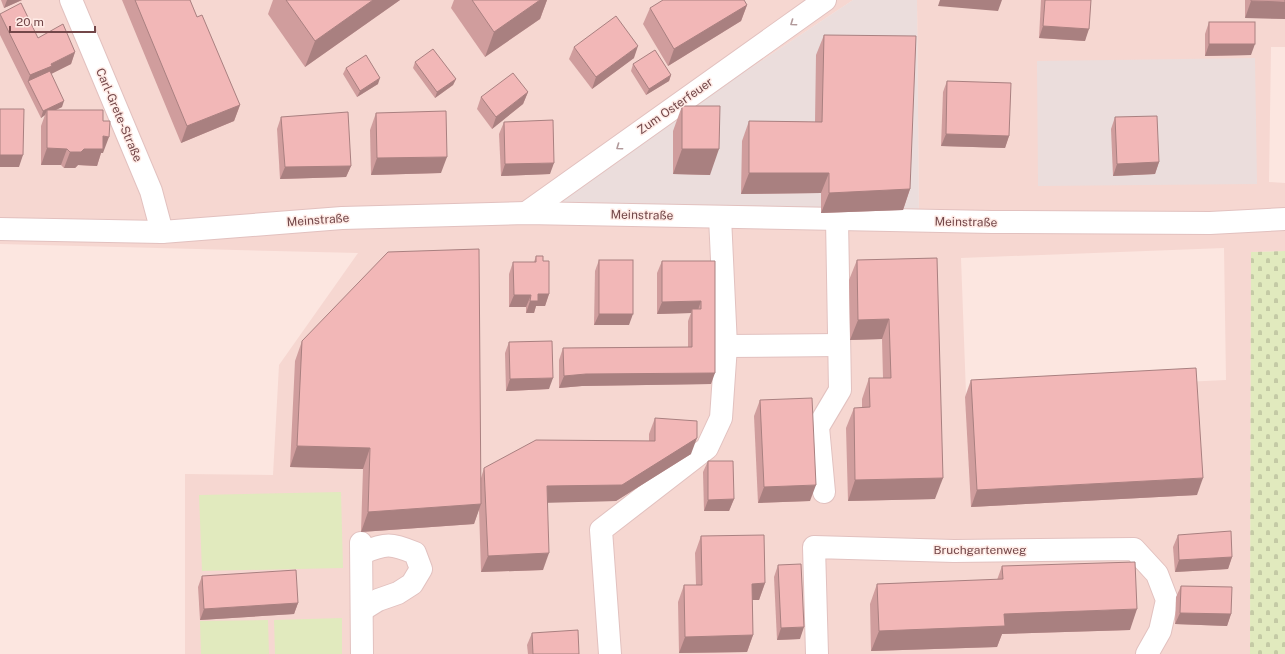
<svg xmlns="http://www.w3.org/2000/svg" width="1285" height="654" font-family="'Public Sans',sans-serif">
	<defs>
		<pattern id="cemetery-stones" width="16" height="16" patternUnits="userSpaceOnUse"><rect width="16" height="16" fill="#e1eabe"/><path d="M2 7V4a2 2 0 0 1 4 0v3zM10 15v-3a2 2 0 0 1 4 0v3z" fill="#c4caa5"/></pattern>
	</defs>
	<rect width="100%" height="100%" fill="#fce6e0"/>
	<path fill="#f6d7d1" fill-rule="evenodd" d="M0,0H853L521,221L919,219L917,0H1285V47H1271L1269,182L1285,183V251L1251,252L1250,654H185V474L273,475L279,365L358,253L0,244ZM1224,248L1226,380L1035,389L966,394L961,258Z"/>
	<g fill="#ebdddc">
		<polygon points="853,0 917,0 919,219 520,221"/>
		<polygon points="1255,58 1257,184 1038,186 1037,61"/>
	</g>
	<polygon fill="url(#cemetery-stones)" points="1285,251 1285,654 1250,654 1251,252"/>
	<g fill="#e1eabe">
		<polygon points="341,492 343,568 202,571 199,495"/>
		<polygon points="342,618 342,654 275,654 274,620"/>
		<polygon points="268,620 269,654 201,654 200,621"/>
	</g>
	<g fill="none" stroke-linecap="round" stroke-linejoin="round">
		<g stroke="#e2c1bf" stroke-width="24">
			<g id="minor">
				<polyline points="71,0 151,191 162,232"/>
				<polyline points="526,213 825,0"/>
				<polyline points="0,229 162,232 342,218 526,213 992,222 1210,223 1285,219"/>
				<polyline points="726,346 839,345"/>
				<polyline points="824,492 818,427 840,390 837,219"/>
				<polyline points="361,543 362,654"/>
				<path d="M362,610L378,600L398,593L412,584L421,569L415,553C391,543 386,543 362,553"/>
				<polyline points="610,654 601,530 707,448 721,418 726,346 720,217"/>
				<polyline points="817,654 814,547 954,551 1134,549 1157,574 1167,600 1160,631 1147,654"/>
			</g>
		</g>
		<use href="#minor" stroke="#fff" stroke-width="22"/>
	</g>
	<g fill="#d09d9d">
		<polygon points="1,0 22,0 4,8"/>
		<polygon points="122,0 190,0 197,17 240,105 234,121 181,143"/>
		<polygon points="273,0 400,0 305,67 268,14"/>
		<polygon points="454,0 547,0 540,19 485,57 451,8"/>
		<polygon points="1041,0 1091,0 1085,41 1039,38"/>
		<polygon points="1245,0 1285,0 1245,18"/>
		<polygon points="747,5 741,21 668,66 643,24 650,8"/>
		<polygon points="0,14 38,38 75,52 71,64 51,74 62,107 56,110 103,153 101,153 97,166 78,165 75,168 64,168 61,165 41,165 41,126 45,115 41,118 0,35"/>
		<polygon points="1209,22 1251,55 1205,56 1205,34"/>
		<polygon points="824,35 910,189 903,210 821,213 821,193 741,194 742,141 749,121 815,122 816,55"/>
		<polygon points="574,47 634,58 592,89 569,59"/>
		<polygon points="415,62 456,79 453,85 435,98 413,68"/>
		<polygon points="633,64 671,75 669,81 646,95 631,71"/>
		<polygon points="346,68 378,84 357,97 343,74"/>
		<polygon points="947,81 1009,136 1005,148 941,146 943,92"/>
		<polygon points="528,92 523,104 492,129 477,109 481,97"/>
		<polygon points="682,106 710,175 673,174 673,131"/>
		<polygon points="376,113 441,173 371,175 370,130"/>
		<polygon points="281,117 351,166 346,177 280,179 277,129"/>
		<polygon points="1115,117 1159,162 1155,174 1113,176 1111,129"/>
		<polygon points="504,122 550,174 501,176 499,134"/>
		<polygon points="536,256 543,261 549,294 545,306 536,306 534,313 526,313 526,307 509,307 509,274 513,262 534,262"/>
		<polygon points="937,258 935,499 848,501 846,428 854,408 862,408 862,399 869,378 883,378 882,339 850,340 849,280 857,260"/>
		<polygon points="599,260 629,325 594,325 595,271"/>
		<polygon points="662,261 715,261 711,384 582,386 559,388 559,360 563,348 688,347 688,321 691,313 657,314 657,273"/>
		<polygon points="302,341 481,478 484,468 649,441 649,434 655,418 691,454 616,501 547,502 543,570 481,572 479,509 474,524 361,532 363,469 290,467 295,361"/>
		<polygon points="509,342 549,389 506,391 505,353"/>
		<polygon points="971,380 1197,495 971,507 965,397"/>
		<polygon points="760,400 810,501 758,503 754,416"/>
		<polygon points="708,461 734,499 729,511 704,511 703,472"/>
		<polygon points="1178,535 1232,557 1228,569 1175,572 1173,547"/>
		<polygon points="701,536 765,583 759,600 752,600 753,635 747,652 679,653 678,602 684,585 696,585 695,553"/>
		<polygon points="778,565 800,639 777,640 774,577"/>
		<polygon points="1002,566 1130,630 1002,634 997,647 871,651 870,604 877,584 997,580"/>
		<polygon points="202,576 298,603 294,614 200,620 198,587"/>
		<polygon points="1181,586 1231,614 1227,626 1175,624 1176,597"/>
		<polygon points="532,633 579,654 528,654 527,645"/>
	</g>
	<g fill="#a98080">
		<polygon points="7,0 22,0 4,8"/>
		<polygon points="373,0 400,0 305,67 315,41"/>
		<polygon points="540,0 547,0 540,19 485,57 494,32"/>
		<polygon points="940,0 1002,0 998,11 938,6"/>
		<polygon points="1251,1 1285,2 1285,19 1245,18"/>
		<polygon points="747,5 741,21 668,66 674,49"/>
		<polygon points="1043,26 1089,29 1085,41 1039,38"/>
		<polygon points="1209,44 1255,44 1251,55 1205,56"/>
		<polygon points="638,46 634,58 592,89 596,77"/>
		<polygon points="75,52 71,64 49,75 28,81 30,75"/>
		<polygon points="671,75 669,81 646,95 649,89"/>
		<polygon points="380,78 378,84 357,97 360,91"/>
		<polygon points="456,79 453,85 435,98 437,92"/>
		<polygon points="528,92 523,104 492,129 496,117"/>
		<polygon points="64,101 62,107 47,114 47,110 45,115 41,118 43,111"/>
		<polygon points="240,105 234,121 181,143 187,126"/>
		<polygon points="946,134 1009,136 1005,148 941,146"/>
		<polygon points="103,136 109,137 103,153 101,153 97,166 78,165 75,168 64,168 70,152"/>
		<polygon points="47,148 67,149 61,165 41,165"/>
		<polygon points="682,149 719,149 710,175 673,174"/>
		<polygon points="0,155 23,155 19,167 0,167"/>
		<polygon points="447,157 441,173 371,175 377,158"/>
		<polygon points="1159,162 1155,174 1113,176 1117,164"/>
		<polygon points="554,163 550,174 501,176 505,164"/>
		<polygon points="351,166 346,177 280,179 285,167"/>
		<polygon points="749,173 829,173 821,193 741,194"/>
		<polygon points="910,189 903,210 821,213 829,193"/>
		<polygon points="538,294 549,294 545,306 536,306 534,313 526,313 530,301"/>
		<polygon points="514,295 531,295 526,307 509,307"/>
		<polygon points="701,301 697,313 692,309 691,313 657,314 662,302"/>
		<polygon points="599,314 633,314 629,325 594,325"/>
		<polygon points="889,319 882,339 850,340 858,320"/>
		<polygon points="715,373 711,384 582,386 559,388 564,376 586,374"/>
		<polygon points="553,378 549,389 506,391 510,379"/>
		<polygon points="697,438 691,454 616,501 541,503 547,486"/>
		<polygon points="297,446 370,448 363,469 290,467"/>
		<polygon points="943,478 935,499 848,501 855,480"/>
		<polygon points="1203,478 1197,495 971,507 977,490"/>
		<polygon points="816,485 810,501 758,503 764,487"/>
		<polygon points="734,499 729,511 704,511 708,500"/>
		<polygon points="481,504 474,524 361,532 368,512"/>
		<polygon points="549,553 543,570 481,572 488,556"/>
		<polygon points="1232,557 1228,569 1175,572 1179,560"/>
		<polygon points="765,583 759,600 746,600 752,584"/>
		<polygon points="298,603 294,614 200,620 204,609"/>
		<polygon points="1137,609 1130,630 1002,634 997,647 871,651 879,631 1004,614"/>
		<polygon points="1180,613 1231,614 1227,626 1175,624"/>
		<polygon points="804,627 800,639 777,640 781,628"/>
		<polygon points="753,635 747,652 679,653 685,637"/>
	</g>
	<g fill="#f2b7b7" stroke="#a98080">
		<polygon points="135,0 190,0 197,17 202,15 240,105 187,126"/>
		<polygon points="286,0 373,0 315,41"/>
		<polygon points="472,0 540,0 494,32"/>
		<polygon points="663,0 744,0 747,5 674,49 650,8"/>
		<polygon points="1045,0 1091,0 1089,29 1043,26"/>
		<polygon points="1251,0 1285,0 1285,2 1251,1"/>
		<polygon points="21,3 38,38 63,24 75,52 51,64 52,66 30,75 0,14"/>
		<polygon points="616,16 638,46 596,77 574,47"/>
		<rect x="1209" y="22" width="46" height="22"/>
		<polygon points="824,35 916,36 910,189 829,193 829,173 749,173 749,121 822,122"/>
		<polygon points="433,49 456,79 437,92 415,62"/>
		<polygon points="655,50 671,75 649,89 633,64"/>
		<polygon points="366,55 380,78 360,91 346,68"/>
		<polygon points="50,71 64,101 43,111 28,81"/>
		<polygon points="513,73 528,92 496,117 481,97"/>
		<polygon points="947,81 1011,83 1009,136 946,134"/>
		<polygon points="682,106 720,106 719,149 682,149"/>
		<polygon points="0,109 24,109 23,155 0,155"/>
		<polygon points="47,110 103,110 103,121 110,121 109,137 103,136 103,149 84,149 81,152 70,152 67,149 47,148"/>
		<polygon points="446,111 447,157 377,158 376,113"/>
		<polygon points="348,112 351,166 285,167 281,117"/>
		<polygon points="1157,116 1159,162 1117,164 1115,117"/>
		<polygon points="553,120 554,163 505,164 504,122"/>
		<polygon points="479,249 481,504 368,512 370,448 297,446 302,341 388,252"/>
		<polygon points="536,256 543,256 543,261 549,261 549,294 538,294 538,301 530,301 531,295 514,295 513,262 536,262"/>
		<polygon points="937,258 943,478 855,480 854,408 870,407 869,378 891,378 889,319 858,320 857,260"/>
		<rect x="599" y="260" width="34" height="54"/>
		<polygon points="662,261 715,261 715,373 586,374 564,376 563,348 692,347 692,309 701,309 701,301 662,302"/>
		<polygon points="552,341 553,378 510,379 509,342"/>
		<polygon points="1196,368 1203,478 977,490 971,380"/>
		<polygon points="812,398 816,485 764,487 760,400"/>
		<polygon points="655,418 697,421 697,438 622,485 547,486 549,553 488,556 484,468 536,440 655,441"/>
		<polygon points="708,461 733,461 734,499 708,500"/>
		<polygon points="1231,531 1232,557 1179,560 1178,535"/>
		<polygon points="764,535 765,583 752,584 753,635 685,637 684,585 702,585 701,536"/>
		<polygon points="1135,562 1137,609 1004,614 1005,626 879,631 877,584 1003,579 1002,566"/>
		<polygon points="801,564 804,627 781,628 778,565"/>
		<polygon points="296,570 298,603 204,609 202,576"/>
		<polygon points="1181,586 1232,587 1231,614 1180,613"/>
		<polygon points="578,630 579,654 533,654 532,633"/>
	</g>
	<defs><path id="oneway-chevron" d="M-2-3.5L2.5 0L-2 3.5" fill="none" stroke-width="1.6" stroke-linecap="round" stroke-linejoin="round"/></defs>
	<g stroke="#b29a9b">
		<use href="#oneway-chevron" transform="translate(793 23) rotate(145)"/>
		<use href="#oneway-chevron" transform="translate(619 147) rotate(145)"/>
	</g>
	<g text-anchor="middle" stroke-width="3" stroke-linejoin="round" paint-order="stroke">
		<g font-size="12" fill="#734749" stroke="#ffebe6">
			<text transform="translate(675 106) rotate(-35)" y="4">Zum Osterfeuer</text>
			<text transform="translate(119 115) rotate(67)" y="4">Carl-Grete-Straße</text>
			<text transform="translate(642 215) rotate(1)" y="4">Meinstraße</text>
			<text transform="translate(318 220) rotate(-4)" y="4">Meinstraße</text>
			<text transform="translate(966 222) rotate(1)" y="4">Meinstraße</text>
			<text x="980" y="554">Bruchgartenweg</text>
		</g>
	</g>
	<path d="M10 26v6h85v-6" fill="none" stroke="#734749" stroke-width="2"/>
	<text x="16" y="26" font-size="12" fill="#734749" stroke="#ffebe6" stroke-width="3" paint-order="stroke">20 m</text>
</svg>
